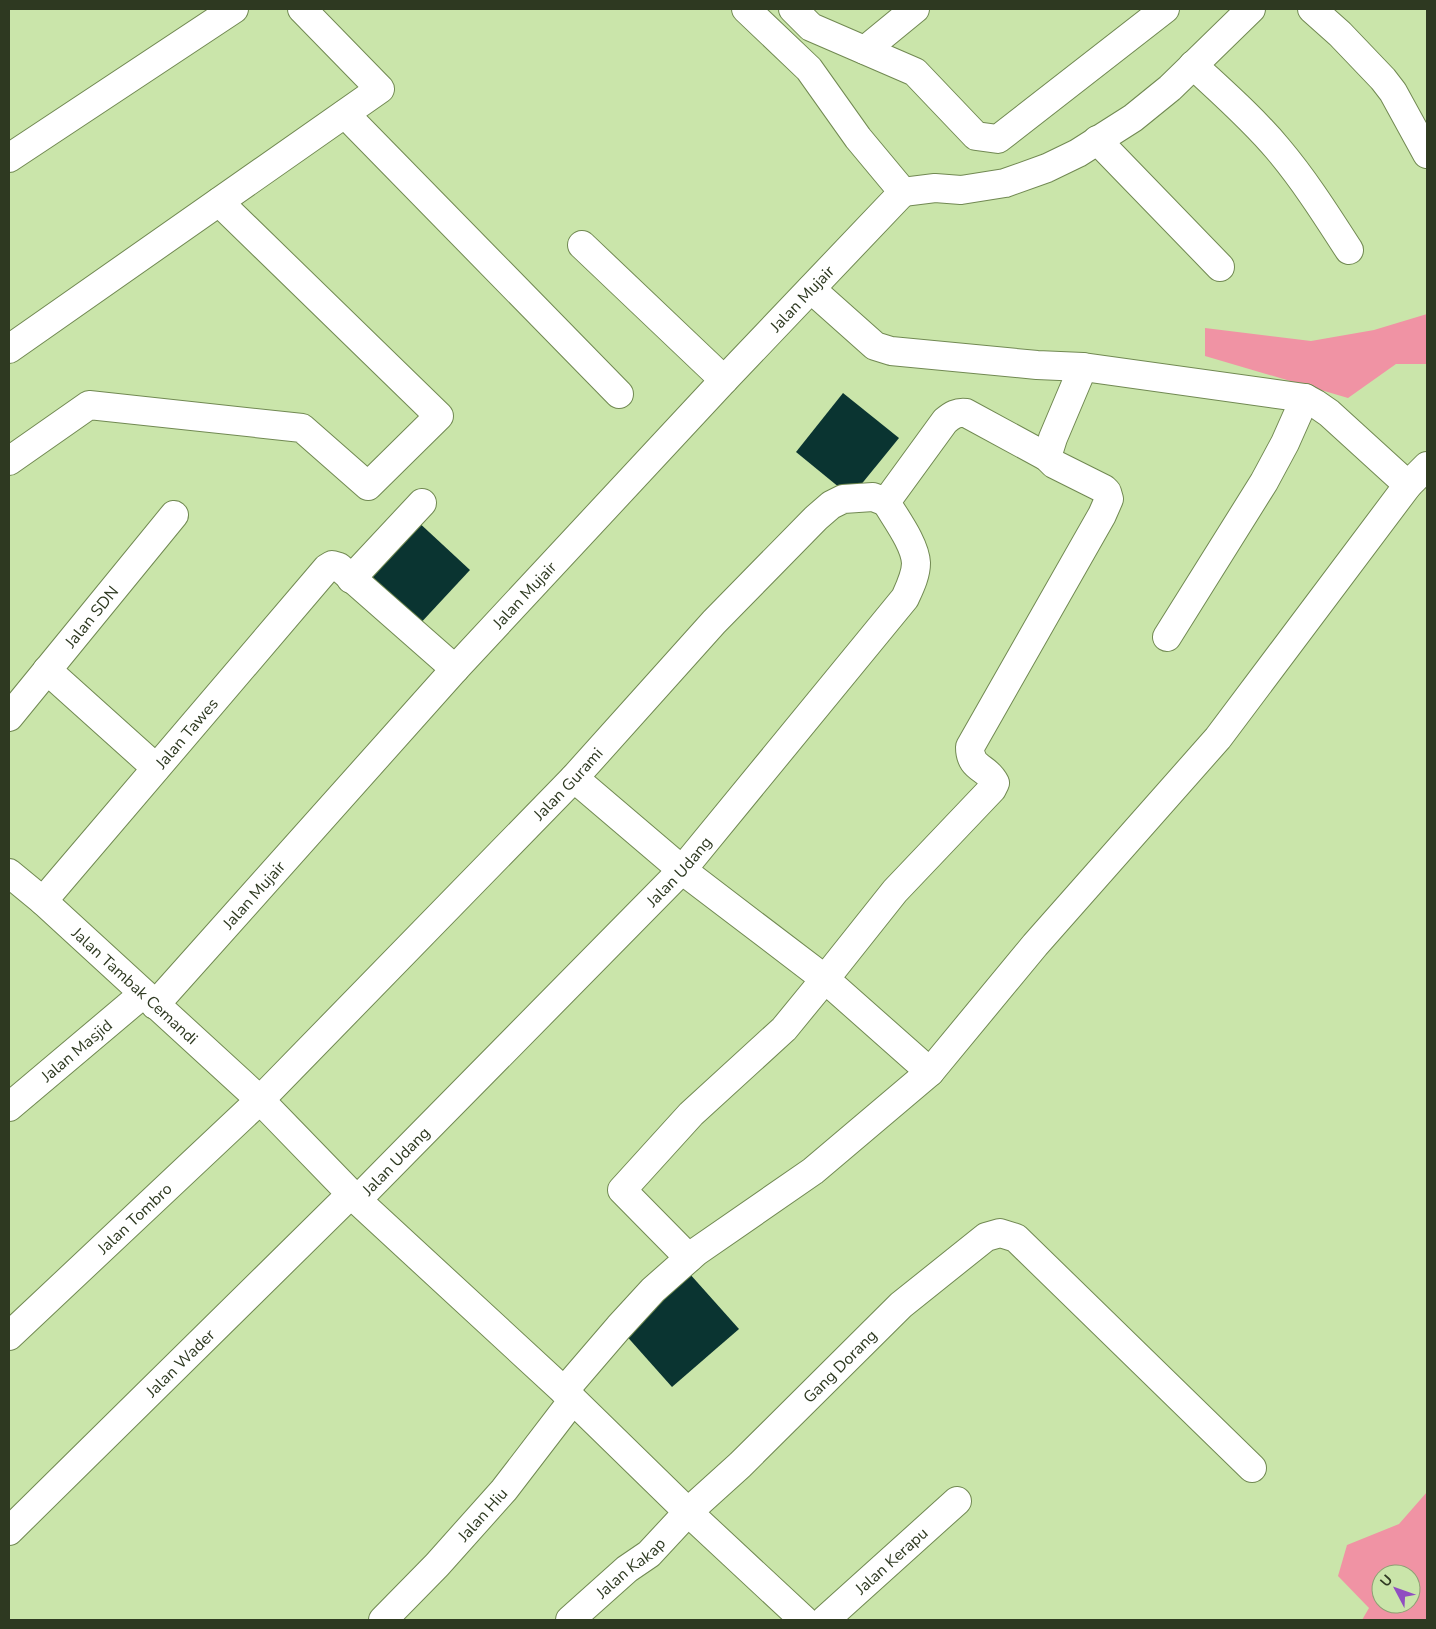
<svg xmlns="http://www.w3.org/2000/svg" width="1436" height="1629" font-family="'Nunito Sans',sans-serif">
	<rect width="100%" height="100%" fill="#cae5aa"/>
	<g fill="#f093a4" fill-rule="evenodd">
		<polygon points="1427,314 1427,364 1396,364 1348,398 1205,356 1205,328 1311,341 1374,330"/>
		<path d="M1427,1492V1620H1362L1369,1608L1338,1576L1347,1545L1399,1524ZM1381,1574H1411V1604H1381Z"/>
	</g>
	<g fill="#0a3431">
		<polygon points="843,393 899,438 851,497 796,452"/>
		<polygon points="415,519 470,570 417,627 363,576"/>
		<polygon points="689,1273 739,1329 672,1387 623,1332"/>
	</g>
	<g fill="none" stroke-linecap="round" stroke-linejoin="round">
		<g stroke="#718952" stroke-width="30">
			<g id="minor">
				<polyline points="746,9 809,69 858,138 903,192"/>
				<polyline points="793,9 811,27 915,72 976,136 998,139 1165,9"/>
				<polyline points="1312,9 1340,34 1383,79 1393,92 1427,154"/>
				<polyline points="865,50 915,9"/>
				<path d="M1193,65C1222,92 1253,119 1278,149C1305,181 1327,216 1349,250"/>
				<polyline points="345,114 619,394"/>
				<polyline points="1097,140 1220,267"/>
				<polyline points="9,158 234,9"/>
				<polyline points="903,192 935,188 961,190 1005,183 1047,168 1078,153 1133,118 1170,88 1251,9"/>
				<polyline points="582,245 724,380"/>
				<polyline points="811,289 875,346 891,351 1037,365 1083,367 1305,398 1316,404 1329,413 1408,485"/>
				<polyline points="9,349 380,89 302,9"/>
				<polyline points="1047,457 1053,438 1083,367"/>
				<polyline points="9,461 89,405 302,428 368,486 439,416 219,202"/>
				<polyline points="351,579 422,503"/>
				<polyline points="1167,637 1264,482 1285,443 1305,398"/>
				<polyline points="47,670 156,768"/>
				<path id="s1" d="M9,717L174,515"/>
				<polyline points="574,778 682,870 825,979 930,1072"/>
				<path id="s2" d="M43,901L327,568L332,565L339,567L455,669"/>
				<path id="s3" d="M155,1005L455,669L724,380L903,192"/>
				<path id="s4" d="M9,1107L143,994"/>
				<path id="s5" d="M357,1200L682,870L905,598C910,587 916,575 916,563C915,544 896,519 886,502"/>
				<path d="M689,1258L622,1190L691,1114L784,1029L825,979L895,891L992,789L995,783C987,766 970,770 970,747L1102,515L1109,499L1107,492L1104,489L1054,464L1047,457L966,413C957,412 952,415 945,421L886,502"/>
				<path id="s6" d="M9,1336L260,1100L574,778L714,622L816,518L831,505L843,499L873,497L886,502"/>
				<polyline points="564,1391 619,1327 653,1290 696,1252 813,1171 930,1072 1035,945 1218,738 1408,485 1427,466"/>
				<path id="s7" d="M9,1531L351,1194"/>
				<path id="s8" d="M383,1620L437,1565L504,1490L573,1400"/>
				<path id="s9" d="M570,1620L627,1569L649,1554L688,1512L740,1465L901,1305L986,1237L1000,1233L1016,1238L1252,1468"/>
				<path id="s10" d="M825,1620L957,1501"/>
			</g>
		</g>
		<g stroke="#718952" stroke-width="30">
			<g id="tertiary">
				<path id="s11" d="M9,873L43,901L260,1100L357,1200L564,1391L688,1512L804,1620"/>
			</g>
		</g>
		<use href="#minor" stroke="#fff" stroke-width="28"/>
		<use href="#tertiary" stroke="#fff" stroke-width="28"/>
	</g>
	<g text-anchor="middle" stroke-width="5" stroke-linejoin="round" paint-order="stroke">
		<g font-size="16" fill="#2e3921" stroke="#cae5aa">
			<text dy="6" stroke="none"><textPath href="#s3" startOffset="958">Jalan Mujair</textPath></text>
			<text dy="6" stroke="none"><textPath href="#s3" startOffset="552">Jalan Mujair</textPath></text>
			<text dy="6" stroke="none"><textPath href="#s1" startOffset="130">Jalan SDN</textPath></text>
			<text dy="6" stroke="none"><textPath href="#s2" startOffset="221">Jalan Tawes</textPath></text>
			<text dy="6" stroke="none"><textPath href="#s6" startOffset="786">Jalan Gurami</textPath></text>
			<text dy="6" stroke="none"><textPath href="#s5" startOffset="460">Jalan Udang</textPath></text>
			<text dy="6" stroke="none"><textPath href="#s3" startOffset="148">Jalan Mujair</textPath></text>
			<text dy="6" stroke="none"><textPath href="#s11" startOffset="169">Jalan Tambak Cemandi</textPath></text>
			<text dy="6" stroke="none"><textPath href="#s4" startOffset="88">Jalan Masjid</textPath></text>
			<text dy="6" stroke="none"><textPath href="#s5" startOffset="55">Jalan Udang</textPath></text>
			<text dy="6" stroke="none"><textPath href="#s6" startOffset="172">Jalan Tombro</textPath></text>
			<text dy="6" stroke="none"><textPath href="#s7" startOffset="240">Jalan Wader</textPath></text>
			<text dy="6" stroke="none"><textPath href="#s9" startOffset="371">Gang Dorang</textPath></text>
			<text dy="6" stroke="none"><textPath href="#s8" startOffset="145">Jalan Hiu</textPath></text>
			<text dy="6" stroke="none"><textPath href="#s10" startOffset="89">Jalan Kerapu</textPath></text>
			<text dy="6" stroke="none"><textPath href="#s9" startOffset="80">Jalan Kakap</textPath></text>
		</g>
	</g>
	<rect width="1436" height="1629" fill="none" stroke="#2e3921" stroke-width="20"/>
	<g transform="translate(1396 1589) rotate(311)"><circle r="24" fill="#cae5aa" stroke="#8ca073"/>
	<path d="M0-4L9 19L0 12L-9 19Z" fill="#904dc1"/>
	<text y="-8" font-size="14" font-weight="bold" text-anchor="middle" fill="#2e3921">U</text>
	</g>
</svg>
